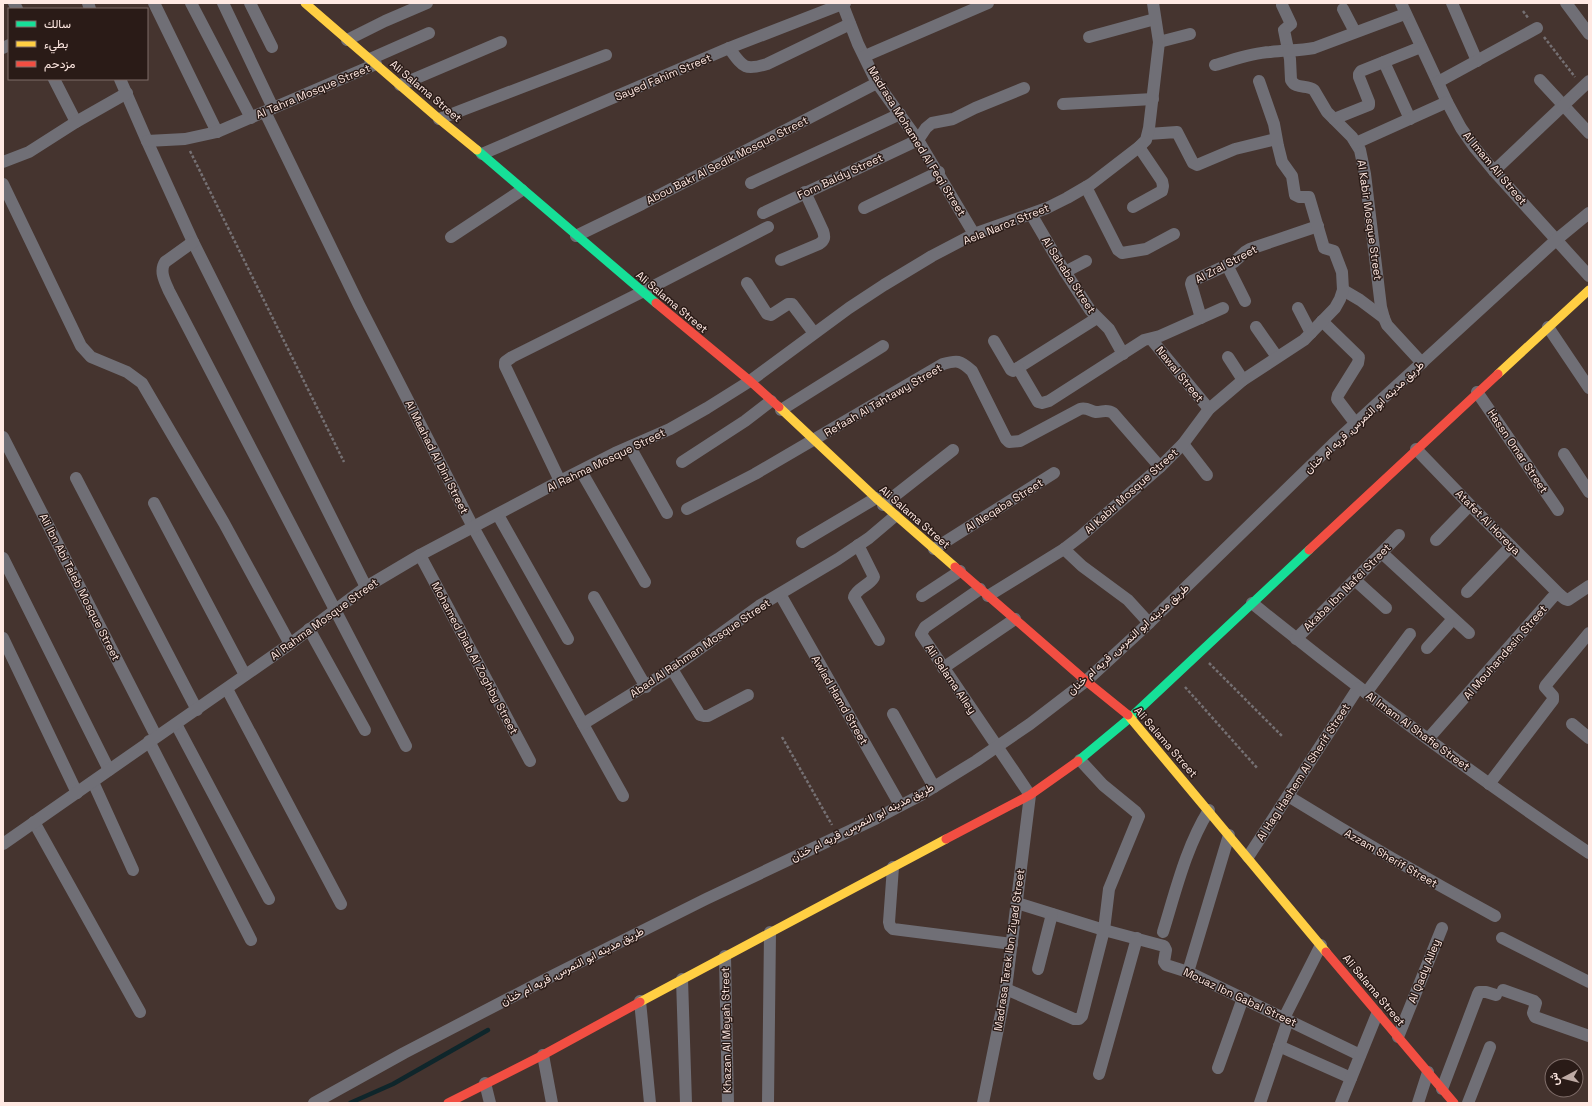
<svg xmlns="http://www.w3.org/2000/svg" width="1592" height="1106" font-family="'Space Grotesk',Vazirmatn,sans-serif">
	<rect width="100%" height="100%" fill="#45342f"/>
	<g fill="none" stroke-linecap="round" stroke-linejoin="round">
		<polyline stroke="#0f262b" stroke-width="4.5" points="350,1103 393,1084 488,1030"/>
		<g stroke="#757073" stroke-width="2.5" stroke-dasharray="3 2" stroke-linecap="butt">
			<polyline points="1523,11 1529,19"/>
			<polyline points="1544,37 1575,77"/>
			<polyline points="190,151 344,462"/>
			<polyline points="1209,663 1282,736"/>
			<polyline points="1185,687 1258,769"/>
			<polyline points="782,737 832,825"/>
		</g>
		<g stroke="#706f76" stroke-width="12">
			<polyline points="14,3 17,9"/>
			<polyline points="88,3 90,9"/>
			<polyline points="154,3 217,132"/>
			<polyline points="191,3 251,118"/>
			<polyline points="223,3 273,108"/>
			<polyline points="250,3 272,47"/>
			<polyline points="842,3 858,44 877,83 918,140 974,234"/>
			<polyline points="1401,3 1447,102 1461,128 1475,148 1494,171 1589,276"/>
			<polyline points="1452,3 1477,61"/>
			<polyline points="1566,3 1589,34"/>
			<path d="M1282,5L1291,24L1284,30L1290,59L1291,80C1296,90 1307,84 1314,90L1327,112L1352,137L1360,150L1365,174L1381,307L1384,318L1387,325L1422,363"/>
			<polyline points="1343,9 1355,32"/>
			<polyline points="1089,37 1155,19"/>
			<polyline points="347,40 385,21 427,3"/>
			<polyline points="1159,42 1190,34"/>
			<polyline points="3,48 9,45"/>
			<path d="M729,48C743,67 744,71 767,64L850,24"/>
			<polyline points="865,56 988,3"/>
			<polyline points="370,59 429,33"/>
			<polyline points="1384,62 1410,119"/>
			<path d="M1215,65C1233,60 1251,53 1270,52C1285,50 1299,51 1314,48L1405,14"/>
			<polyline points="54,79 76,122"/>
			<polyline points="120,79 147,141 193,242 366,587"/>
			<polyline points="1540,80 1589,133"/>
			<polyline points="1438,82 1537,28"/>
			<polyline points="400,85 501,42"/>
			<polyline points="1063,104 1153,99"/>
			<polyline points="265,112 359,305 473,527 623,796"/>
			<polyline points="439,119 606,55"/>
			<polyline points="1334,119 1369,105 1369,102 1359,77 1359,74 1361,71 1421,47"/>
			<polyline points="1148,134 1177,132 1193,163 1197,165 1235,149 1276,139"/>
			<polyline points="147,141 185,139 217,132 376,64"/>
			<polyline points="1356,143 1447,102"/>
			<polyline points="482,154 729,48 845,3"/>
			<polyline points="3,162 29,152 76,122 127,93"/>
			<polyline points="1494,171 1589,81"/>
			<polyline points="751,183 900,114"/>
			<polyline points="3,184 81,346 91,357 127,372 142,383 224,523 290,644"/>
			<polyline points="1086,187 1118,250 1122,253 1146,249 1174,234"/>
			<polyline points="1133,207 1162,191 1163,186 1162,181 1139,147"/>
			<polyline points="864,208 939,172"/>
			<polyline points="763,213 918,140 926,128 932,123 953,119 975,108 1024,88"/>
			<polyline points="1031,214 1062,267 1090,310 1109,329 1123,354"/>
			<polyline points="576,236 642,204 877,83"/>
			<polyline points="451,237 522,190"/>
			<path d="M193,242L165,262C159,271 165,282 169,291L406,746"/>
			<path d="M781,260L819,244C825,240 825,237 823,231L805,192"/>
			<polyline points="1227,265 1245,301"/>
			<polyline points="1065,272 1086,261"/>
			<polyline points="747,283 767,314 771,315 788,304 792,304 814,333"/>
			<polyline points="1343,290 1360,300 1384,318"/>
			<polyline points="1298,308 1311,333"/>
			<polyline points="1201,318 1191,284 1192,281 1234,262 1245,252 1250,249 1318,226"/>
			<polyline points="1322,321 1359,357 1358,363 1338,395 1337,399 1356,424"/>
			<polyline points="1256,327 1277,357"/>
			<polyline points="1548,327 1589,388"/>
			<polyline points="1151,339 1209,409"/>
			<polyline points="994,341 1011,370 1013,371 1097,318"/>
			<polyline points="1228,357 1243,380"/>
			<polyline points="1018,368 1038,402 1042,403 1049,401 1144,340 1160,336 1223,308"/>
			<polyline points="1477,392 1558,510"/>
			<polyline points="781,410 883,346"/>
			<polyline points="3,437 156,736"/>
			<polyline points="1183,444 1207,475"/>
			<polyline points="630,447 667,513"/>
			<polyline points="1416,449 1470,505 1560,595"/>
			<polyline points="1564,454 1589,492"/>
			<polyline points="682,462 745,421 771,401"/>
			<polyline points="581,471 645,582"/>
			<polyline points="76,478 197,710"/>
			<polyline points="560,481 505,366 505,362 512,357 642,292 768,227"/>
			<polyline points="154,503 245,675"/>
			<polyline points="883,505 953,450"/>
			<path d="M687,509L755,474L943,364C957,360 960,360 972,371L1006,439L1009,442L1020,441L1080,409C1087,407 1090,411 1096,412C1103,412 1107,409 1113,413L1160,467"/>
			<polyline points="498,515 568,639"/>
			<polyline points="1436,540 1470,505"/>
			<polyline points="802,542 876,498"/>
			<path d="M858,545L874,577C869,586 857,588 854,597L879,640"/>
			<polyline points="934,549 1054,473"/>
			<polyline points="1064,549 1082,566 1128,600 1149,623"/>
			<polyline points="1382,553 1469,633"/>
			<polyline points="420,555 530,761"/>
			<polyline points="3,558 109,770"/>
			<polyline points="1355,580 1386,608"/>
			<polyline points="980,589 925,627 921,634 1030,795 1006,989 983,1103"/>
			<polyline points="1467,592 1511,546"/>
			<polyline points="780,594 900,805"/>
			<polyline points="922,596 960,571"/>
			<polyline points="988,596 1064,549 1081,536 1160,467 1183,444 1209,409 1243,380 1304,340 1335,308 1340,299 1343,290 1342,272 1334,251 1324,248 1309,197 1299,197 1295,195 1292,176 1282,162 1278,146 1274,124 1259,81"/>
			<polyline points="594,597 646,687"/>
			<path d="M1252,603C1361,691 1473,775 1589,853"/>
			<polyline points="309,629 365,730"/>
			<polyline points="3,638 77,793"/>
			<polyline points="1296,639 1399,535"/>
			<polyline points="1427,648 1453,619"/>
			<polyline points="943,668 1015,619"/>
			<polyline points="672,669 700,715 704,716 708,716 748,695"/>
			<polyline points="227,689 341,904"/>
			<polyline points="1366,693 1410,634"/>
			<polyline points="893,714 934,787"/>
			<polyline points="176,724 269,899"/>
			<polyline points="583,724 672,669 759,606 838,559 869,538 895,516"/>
			<polyline points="1572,724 1589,738"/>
			<polyline points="1428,739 1552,598 1555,595 1560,595 1565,599 1568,600 1589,586"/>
			<polyline points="149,741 251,940"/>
			<polyline points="93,782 133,870"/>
			<polyline points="1489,784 1553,700 1553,696 1545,687 1546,685 1589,633"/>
			<path d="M1288,796C1356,838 1425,878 1495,916"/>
			<polyline points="34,822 140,1012"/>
			<polyline points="3,844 290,644 366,587 420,555 560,481 615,453 670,429 707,408 750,381 849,308 884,285 932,256 974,234 1047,208 1067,198 1091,184 1139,147 1146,140 1149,128 1159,42 1153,3"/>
			<polyline points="1248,857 1358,688"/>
			<polyline points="893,867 889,922 890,926 893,929 1012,944"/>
			<polyline points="1017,903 1104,930 1164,946 1166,950 1164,962 1166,965 1188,972 1360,1055"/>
			<path d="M1163,932C1176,890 1186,847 1209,810"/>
			<polyline points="1502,938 1589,982"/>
			<polyline points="725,956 728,1103"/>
			<polyline points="1038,969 1052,914"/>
			<polyline points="1188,972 1229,835"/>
			<polyline points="682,979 686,1103"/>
			<polyline points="1006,989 1074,1019 1079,1019 1082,1016 1104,930 1109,889 1139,816 1136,812 1103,785 1080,760"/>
			<polyline points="1503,990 1534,1001 1536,1003 1533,1013 1535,1017 1589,1036"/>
			<polyline points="640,1001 650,1103"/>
			<polyline points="1284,1018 1321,945"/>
			<polyline points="1398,1037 1442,928"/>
			<polyline points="1279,1046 1351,1078"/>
			<polyline points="543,1055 552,1103"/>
			<polyline points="1218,1068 1243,998"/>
			<polyline points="1099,1074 1137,938"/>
			<polyline points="485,1083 490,1103"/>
			<polyline points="1442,1089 1478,994 1479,992 1486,992 1496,995"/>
			<polyline points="314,1103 404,1053 554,975 706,899 877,818 921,795 976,761 1030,724 1086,681 1149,623 1333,444 1556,240 1589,213"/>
			<polyline points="768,1103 770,932"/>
			<polyline points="1260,1103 1288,1020"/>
			<polyline points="1341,1103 1377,1014"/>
			<polyline points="1418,1103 1428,1072"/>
			<polyline points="1468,1103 1490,1047"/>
		</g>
		<g stroke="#16e098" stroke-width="9">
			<polyline points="477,150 656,303"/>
			<polyline points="1078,761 1131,717 1309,550"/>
		</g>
		<g stroke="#ffcf43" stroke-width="9">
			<polyline points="305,3 439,119 477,150"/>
			<polyline points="1498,374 1589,290"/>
			<polyline points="779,407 876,498 955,567"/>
			<polyline points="1128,715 1326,952"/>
			<polyline points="640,1002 946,839"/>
		</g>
		<g stroke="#f24e42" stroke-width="9">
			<polyline points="656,303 750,381 779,407"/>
			<polyline points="1309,550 1498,374"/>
			<polyline points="955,567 1086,681 1128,715"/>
			<polyline points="946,839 1030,795 1078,761"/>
			<polyline points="1326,952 1454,1103"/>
			<polyline points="448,1103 543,1055 640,1002"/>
		</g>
	</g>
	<g text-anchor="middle" stroke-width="3" stroke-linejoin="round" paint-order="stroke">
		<g font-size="11" fill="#ffe9e3" stroke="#2a1b17">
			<text transform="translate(663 77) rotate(-23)" y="4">Sayed Fahim Street</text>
			<text transform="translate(313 91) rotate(-23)" y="4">Al Tahra Mosque Street</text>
			<text transform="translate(426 91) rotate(40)" y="4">Ali Salama Street</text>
			<text transform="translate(917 141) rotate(58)" y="4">Madrasa Mohamed Al Feqi Street</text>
			<text transform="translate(727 160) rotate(-27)" y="4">Abou Bakr Al Sedik Mosque Street</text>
			<text transform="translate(1495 168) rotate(50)" y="4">Al Imam Ali Street</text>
			<text transform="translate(840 176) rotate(-25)" y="4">Forn Baldy Street</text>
			<text transform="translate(1370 220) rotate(82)" y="4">Al Kabir Mosque Street</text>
			<text transform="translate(1006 224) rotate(-22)" y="4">Aela Naroz Street</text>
			<text transform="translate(1226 264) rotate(-28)" y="4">Al Zral Street</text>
			<text transform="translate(1069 275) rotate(57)" y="4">Al Sahaba Street</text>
			<text transform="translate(672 302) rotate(40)" y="4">Ali Salama Street</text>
			<text transform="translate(1180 374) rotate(51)" y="4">Nawal Street</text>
			<text transform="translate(883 400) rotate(-30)" y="4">Refaah Al Tahtawy Street</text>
			<text transform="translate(1364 417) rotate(-43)" y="4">طريق مدينه ابو النمرس, قريه ام خنان</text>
			<text transform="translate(1518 451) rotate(56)" y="4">Hassn Omar Street</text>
			<text transform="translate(437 457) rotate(63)" y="4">Al Maahad Al Dini Street</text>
			<text transform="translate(606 460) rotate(-26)" y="4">Al Rahma Mosque Street</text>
			<text transform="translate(1131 491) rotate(-42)" y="4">Al Kabir Mosque Street</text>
			<text transform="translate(1004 505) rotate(-32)" y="4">Al Neqaba Street</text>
			<text transform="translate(915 517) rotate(41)" y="4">Ali Salama Street</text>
			<text transform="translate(1488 522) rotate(45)" y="4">Atafet Al Horeya</text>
			<text transform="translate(80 587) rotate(63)" y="4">Ali Ibn Abi Taleb Mosque Street</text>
			<text transform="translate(1347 587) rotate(-45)" y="4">Akaba Ibn Nafei Street</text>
			<text transform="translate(324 619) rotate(-36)" y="4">Al Rahma Mosque Street</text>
			<text transform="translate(1128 639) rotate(-42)" y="4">طريق مدينه ابو النمرس, قريه ام خنان</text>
			<text transform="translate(700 648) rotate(-34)" y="4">Abad Al Rahman Mosque Street</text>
			<text transform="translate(1505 652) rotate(-49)" y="4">Al Mouhandesin Street</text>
			<text transform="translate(475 658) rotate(62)" y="4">Mohamed Diab Al Zoghby Street</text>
			<text transform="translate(951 679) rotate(56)" y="4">Ali Salama Alley</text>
			<text transform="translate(840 700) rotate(60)" y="4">Awlad Hamd Street</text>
			<text transform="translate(1418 731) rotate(36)" y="4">Al Imam Al Shafie Street</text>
			<text transform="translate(1166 742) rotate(49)" y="4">Ali Salama Street</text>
			<text transform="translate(1303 772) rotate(-57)" y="4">Al Hag Hashem Al Sherif Street</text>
			<text transform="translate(862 822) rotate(-27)" y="4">طريق مدينه ابو النمرس, قريه ام خنان</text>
			<text transform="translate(1391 858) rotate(30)" y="4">Azzam Sherif Street</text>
			<text transform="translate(1009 950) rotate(-82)" y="4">Madrasa Tarek Ibn Ziyad Street</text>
			<text transform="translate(572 966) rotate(-27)" y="4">طريق مدينه ابو النمرس, قريه ام خنان</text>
			<text transform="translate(1424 971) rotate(-68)" y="4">Al Qady Alley</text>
			<text transform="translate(1374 990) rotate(50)" y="4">Ali Salama Street</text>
			<text transform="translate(1240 997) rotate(25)" y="4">Mouaz Ibn Gabal Street</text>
			<text transform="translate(726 1030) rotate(-91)" y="4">Khazan Al Meyah Street</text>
		</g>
	</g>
	<rect width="1592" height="1106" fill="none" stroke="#ffe9e3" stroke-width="8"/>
	<rect x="8" y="8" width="140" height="72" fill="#2a1b17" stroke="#7f6d69"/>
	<rect x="16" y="21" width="20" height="6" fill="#16e098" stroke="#7f6d69"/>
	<text x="44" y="28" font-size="12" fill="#ffe9e3">سالك</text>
	<rect x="16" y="41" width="20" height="6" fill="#ffcf43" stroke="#7f6d69"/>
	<text x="44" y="48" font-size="12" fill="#ffe9e3">بطيء</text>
	<rect x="16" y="61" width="20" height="6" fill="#f24e42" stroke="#7f6d69"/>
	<text x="44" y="68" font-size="12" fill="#ffe9e3">مزدحم</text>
	<g transform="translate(1564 1078) rotate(263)"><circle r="19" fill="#2a1b17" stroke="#7f6d69"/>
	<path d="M0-3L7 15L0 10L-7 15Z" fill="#beaaa4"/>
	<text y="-6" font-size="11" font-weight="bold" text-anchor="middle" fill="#ffe9e3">ش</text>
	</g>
</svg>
